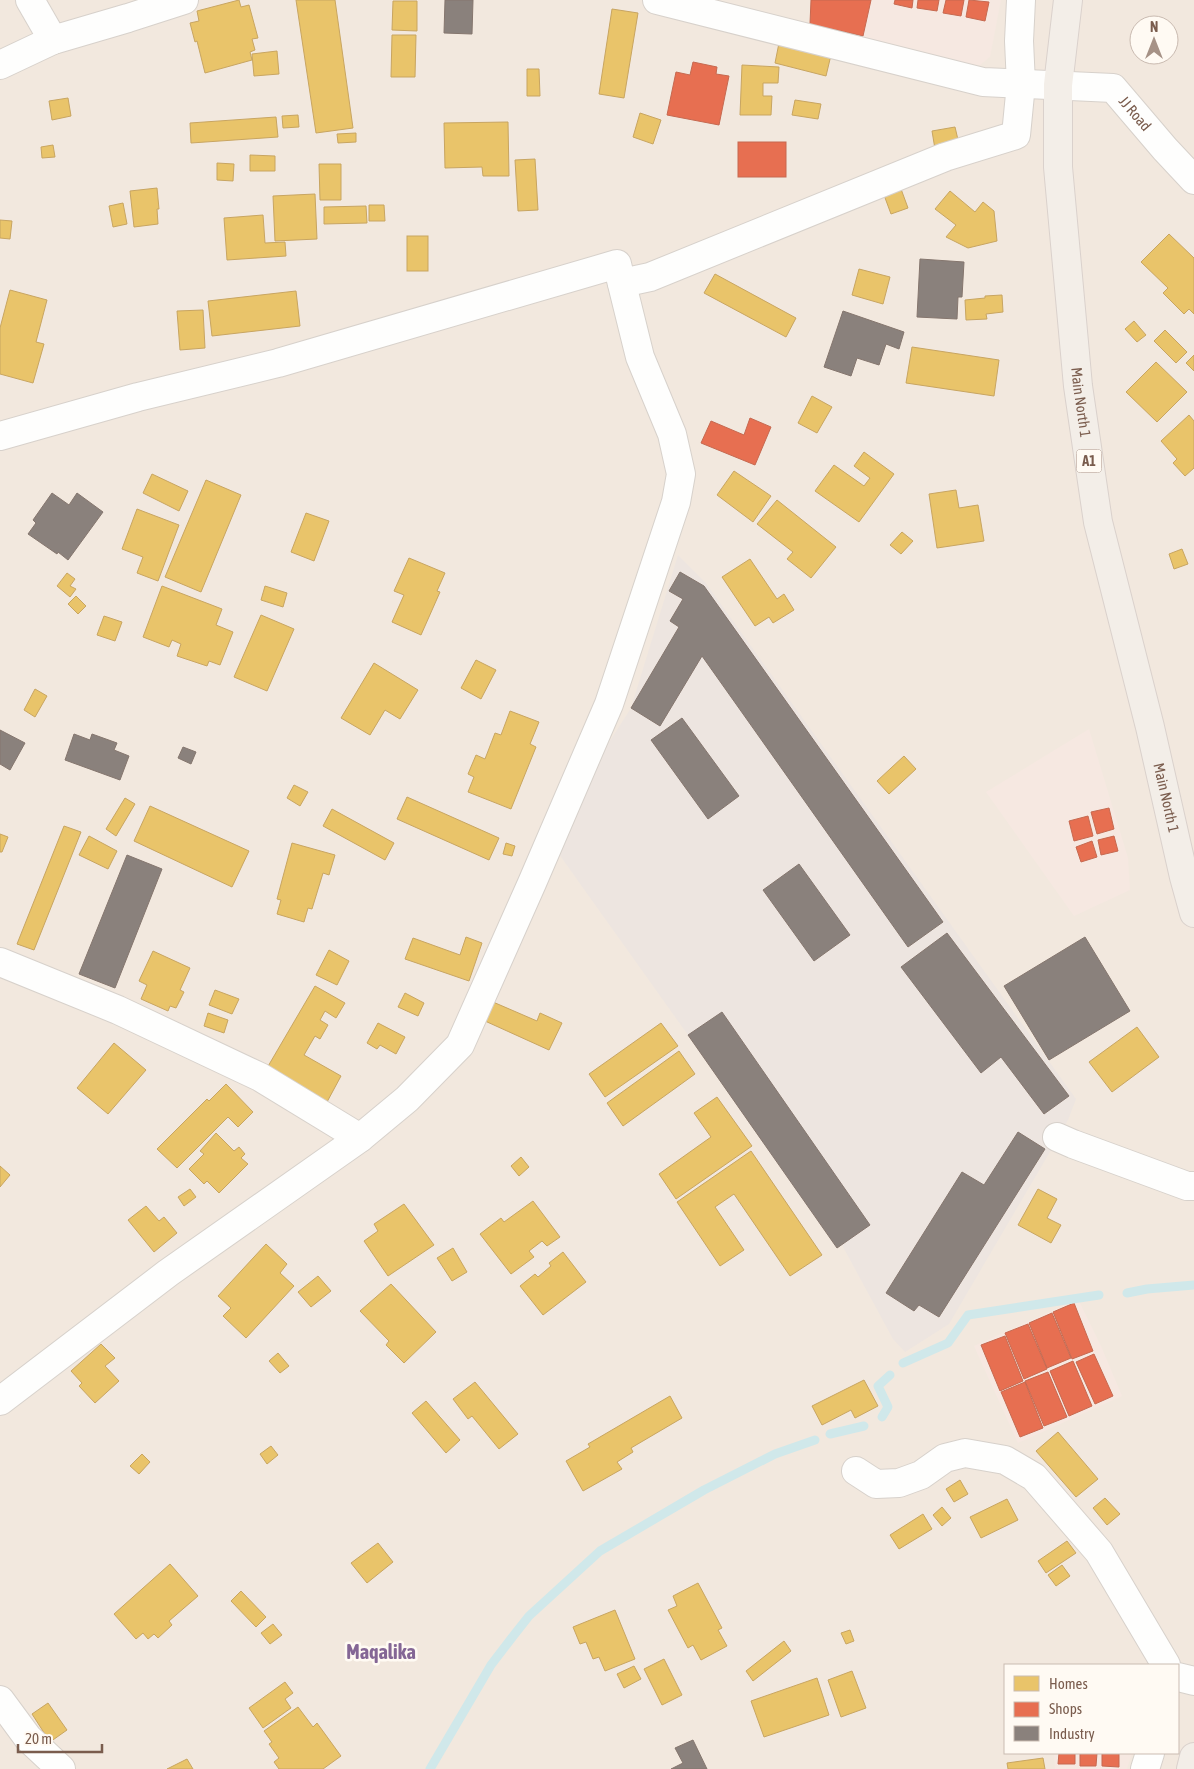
<svg xmlns="http://www.w3.org/2000/svg" width="1194" height="1769" font-family="'Asap Condensed',sans-serif">
	<rect width="100%" height="100%" fill="#f9f5f0"/>
	<path fill="#f2e8de" fill-rule="evenodd" d="M0,0H1194V1769H0ZM1139,25H1169V55H1139ZM1005,1665H1178V1753H1005Z"/>
	<g fill="#f6e8e1">
		<polygon points="811,0 1001,0 990,57 979,66 810,24"/>
		<polygon points="1089,729 1128,858 1130,890 1074,916 986,792"/>
		<polygon points="1078,1299 1101,1346 1122,1396 1018,1443 974,1346"/>
		<polygon points="1054,1753 1132,1753 1127,1769 1055,1769"/>
	</g>
	<polygon fill="#ede5e0" points="678,555 705,582 1076,1099 1068,1120 1054,1145 949,1324 905,1352 893,1339 842,1245 837,1248 688,1035 556,850 592,769 631,708"/>
	<g fill="#e9c46a" stroke="#c8a561">
		<polygon points="239,0 241,7 249,5 258,38 252,39 255,50 250,52 252,60 205,73 197,41 195,42 190,23 199,21 197,11"/>
		<polygon points="296,0 335,0 353,128 316,133"/>
		<polygon points="393,1 417,1 417,31 392,30"/>
		<polygon points="612,9 638,13 624,98 599,94"/>
		<polygon points="392,35 416,35 415,77 391,77"/>
		<polygon points="779,43 831,55 826,76 775,63"/>
		<polygon points="277,51 279,74 254,76 252,54"/>
		<polygon points="742,65 779,67 778,83 763,83 763,96 772,96 771,115 740,115"/>
		<polygon points="527,69 539,69 540,96 527,96"/>
		<polygon points="68,98 71,116 52,120 49,101"/>
		<polygon points="795,100 821,104 818,119 792,115"/>
		<polygon points="640,113 661,120 653,144 633,137"/>
		<polygon points="298,115 299,127 283,128 282,116"/>
		<polygon points="276,117 278,137 191,143 190,123"/>
		<polygon points="508,122 509,176 483,176 482,167 445,168 444,123"/>
		<polygon points="955,127 959,144 935,149 932,131"/>
		<polygon points="356,133 356,142 338,143 337,134"/>
		<polygon points="53,145 55,157 42,158 41,147"/>
		<polygon points="250,155 275,156 275,171 250,171"/>
		<polygon points="535,159 538,210 518,211 515,160"/>
		<polygon points="217,163 234,164 233,181 217,180"/>
		<polygon points="319,164 341,164 341,200 320,200"/>
		<polygon points="157,188 159,209 157,209 158,224 134,227 130,191"/>
		<polygon points="901,189 908,208 891,214 884,195"/>
		<polygon points="950,191 975,212 983,202 994,211 997,241 968,248 946,237 956,225 935,209"/>
		<polygon points="315,194 317,239 275,241 273,196"/>
		<polygon points="123,203 127,224 113,227 109,206"/>
		<polygon points="369,205 384,205 385,221 369,221"/>
		<polygon points="366,206 367,223 324,224 324,207"/>
		<polygon points="263,215 265,243 285,242 286,256 227,260 224,218"/>
		<polygon points="0,220 12,221 10,239 0,238"/>
		<polygon points="1169,234 1194,258 1194,314 1189,309 1184,314 1163,293 1168,288 1141,262"/>
		<rect x="407" y="236" width="21" height="35"/>
		<polygon points="859,269 890,277 883,304 852,295"/>
		<polygon points="715,274 796,318 786,337 704,293"/>
		<polygon points="10,290 47,300 36,342 44,344 33,383 0,374 0,328"/>
		<polygon points="296,291 300,326 212,336 208,301"/>
		<polygon points="1002,295 1003,312 986,314 987,319 966,320 965,300 985,298 985,296"/>
		<polygon points="203,310 205,348 180,350 177,311"/>
		<polygon points="1134,321 1146,335 1137,342 1125,329"/>
		<polygon points="1165,330 1187,352 1176,363 1154,341"/>
		<polygon points="912,347 999,360 994,396 906,383"/>
		<polygon points="1194,355 1194,371 1186,363"/>
		<polygon points="1156,362 1187,392 1157,422 1126,392"/>
		<polygon points="812,396 832,407 817,433 798,423"/>
		<polygon points="1189,415 1194,421 1194,468 1185,476 1173,463 1177,459 1161,441"/>
		<polygon points="864,452 894,474 859,522 815,491 834,465 864,486 870,478 854,466"/>
		<polygon points="734,471 771,496 753,522 717,495"/>
		<polygon points="152,474 188,491 179,511 143,493"/>
		<polygon points="206,480 241,495 201,592 165,577"/>
		<polygon points="956,490 959,508 978,505 984,541 937,548 929,494"/>
		<polygon points="777,500 836,547 811,578 787,559 793,552 757,524"/>
		<polygon points="137,509 179,525 158,581 137,573 143,557 122,549"/>
		<polygon points="306,513 329,521 314,561 291,552"/>
		<polygon points="902,532 913,541 901,554 890,545"/>
		<polygon points="1182,549 1188,564 1174,569 1169,554"/>
		<polygon points="409,558 445,573 437,591 440,592 421,635 392,622 404,595 394,591"/>
		<polygon points="750,559 777,599 784,594 794,610 773,623 769,617 755,626 722,577"/>
		<polygon points="67,573 75,579 70,586 76,589 70,597 57,586"/>
		<polygon points="162,586 222,609 216,625 233,632 220,665 209,661 207,666 177,656 181,644 172,640 169,647 143,637"/>
		<polygon points="265,586 287,593 283,607 261,600"/>
		<polygon points="76,596 86,606 78,614 68,604"/>
		<polygon points="261,615 294,629 267,691 234,677"/>
		<polygon points="104,616 122,622 115,641 97,635"/>
		<polygon points="476,660 496,670 481,699 461,688"/>
		<polygon points="374,663 418,690 400,719 385,710 370,735 341,718"/>
		<polygon points="35,689 47,696 35,717 24,710"/>
		<polygon points="510,711 539,722 530,744 536,747 511,809 468,792 474,777 468,774 476,755 485,759 495,733 501,735"/>
		<polygon points="904,756 916,769 889,794 877,781"/>
		<polygon points="294,785 308,792 300,806 287,798"/>
		<polygon points="407,797 499,838 489,860 397,819"/>
		<polygon points="125,798 135,804 116,836 106,829"/>
		<polygon points="150,806 249,851 232,887 134,841"/>
		<polygon points="332,809 394,843 385,860 323,826"/>
		<polygon points="64,826 81,832 34,950 17,944"/>
		<polygon points="0,834 8,837 2,852 0,852"/>
		<polygon points="89,836 117,851 108,869 79,855"/>
		<polygon points="292,843 335,855 329,875 323,873 312,909 308,908 304,922 277,914 281,900 277,899"/>
		<polygon points="506,843 515,846 512,856 503,854"/>
		<polygon points="466,937 482,943 469,981 405,959 413,938 460,955"/>
		<polygon points="329,950 349,961 337,985 316,975"/>
		<polygon points="153,951 190,968 180,990 184,992 176,1008 170,1006 168,1011 141,999 147,985 139,981"/>
		<polygon points="315,986 345,1003 336,1018 325,1011 320,1020 328,1025 320,1039 315,1036 304,1055 341,1076 327,1102 267,1068"/>
		<polygon points="215,990 239,999 232,1014 209,1005"/>
		<polygon points="405,993 424,1003 418,1016 398,1007"/>
		<polygon points="493,1002 537,1021 540,1013 562,1023 549,1050 485,1021"/>
		<polygon points="208,1013 228,1020 224,1033 204,1026"/>
		<polygon points="378,1023 405,1037 396,1054 380,1045 377,1049 367,1043"/>
		<polygon points="661,1023 678,1046 605,1097 589,1074"/>
		<polygon points="1137,1027 1159,1057 1112,1092 1089,1062"/>
		<polygon points="114,1043 146,1070 108,1114 77,1088"/>
		<polygon points="679,1051 695,1074 623,1126 607,1103"/>
		<polygon points="226,1084 253,1112 238,1127 228,1117 177,1168 157,1149 207,1099 209,1101"/>
		<polygon points="717,1097 752,1146 676,1199 659,1174 711,1137 694,1113"/>
		<polygon points="216,1133 234,1151 239,1147 245,1154 241,1158 248,1164 219,1193 207,1181 204,1184 189,1169 204,1154 200,1151"/>
		<polygon points="751,1151 822,1255 790,1276 734,1194 715,1207 744,1250 720,1266 677,1202"/>
		<polygon points="521,1157 529,1167 519,1176 511,1166"/>
		<polygon points="0,1166 10,1175 0,1187"/>
		<polygon points="190,1189 196,1197 184,1206 178,1197"/>
		<polygon points="1038,1189 1057,1199 1047,1218 1061,1225 1051,1243 1018,1225"/>
		<polygon points="533,1201 560,1237 547,1246 542,1241 529,1251 534,1257 511,1274 480,1234 501,1218 504,1222"/>
		<polygon points="404,1204 434,1245 388,1276 364,1241 378,1231 374,1224"/>
		<polygon points="146,1206 159,1221 164,1217 177,1233 154,1252 128,1220"/>
		<polygon points="266,1244 287,1264 280,1273 294,1286 246,1338 223,1316 231,1308 218,1296"/>
		<polygon points="453,1248 467,1272 452,1281 437,1258"/>
		<polygon points="563,1252 586,1282 543,1315 520,1286 535,1274 538,1277 551,1266 549,1263"/>
		<polygon points="318,1276 331,1291 311,1307 298,1292"/>
		<polygon points="391,1284 436,1332 404,1363 386,1345 389,1341 360,1311"/>
		<polygon points="101,1344 115,1358 105,1366 119,1381 95,1403 79,1386 82,1383 71,1371"/>
		<polygon points="278,1353 289,1366 280,1373 269,1361"/>
		<polygon points="864,1380 878,1406 855,1418 851,1410 822,1425 812,1406"/>
		<polygon points="475,1382 518,1434 499,1449 472,1416 468,1419 453,1399"/>
		<polygon points="670,1396 682,1418 631,1448 633,1452 617,1462 622,1469 583,1491 566,1461 590,1447 588,1444"/>
		<polygon points="426,1401 460,1440 446,1453 412,1413"/>
		<polygon points="1058,1432 1098,1479 1076,1497 1036,1451"/>
		<polygon points="271,1446 278,1455 267,1464 260,1454"/>
		<polygon points="142,1454 150,1462 139,1474 130,1466"/>
		<polygon points="960,1480 968,1494 954,1502 946,1489"/>
		<polygon points="1105,1498 1120,1514 1107,1525 1093,1508"/>
		<polygon points="1007,1499 1018,1520 981,1538 970,1517"/>
		<polygon points="942,1507 951,1518 942,1526 933,1515"/>
		<polygon points="923,1514 932,1529 899,1549 890,1535"/>
		<polygon points="1067,1541 1076,1553 1046,1573 1038,1561"/>
		<polygon points="378,1543 393,1562 367,1583 351,1563"/>
		<polygon points="170,1564 198,1596 169,1621 172,1625 158,1638 154,1634 148,1639 143,1633 136,1639 114,1614"/>
		<polygon points="1062,1565 1070,1576 1056,1586 1048,1575"/>
		<polygon points="698,1583 722,1628 718,1630 727,1646 701,1660 693,1645 688,1648 668,1610 677,1606 673,1596"/>
		<polygon points="241,1591 266,1617 256,1627 231,1601"/>
		<polygon points="615,1610 635,1659 605,1671 599,1657 593,1659 586,1642 580,1644 573,1627"/>
		<polygon points="273,1624 282,1635 270,1644 261,1633"/>
		<polygon points="850,1630 854,1641 846,1644 841,1633"/>
		<polygon points="784,1641 791,1651 753,1681 746,1671"/>
		<polygon points="664,1659 682,1695 662,1705 644,1669"/>
		<polygon points="634,1666 641,1679 624,1688 617,1674"/>
		<polygon points="852,1671 866,1708 841,1717 828,1680"/>
		<polygon points="817,1678 829,1715 764,1737 751,1701"/>
		<polygon points="285,1682 293,1693 285,1699 291,1708 263,1728 249,1708"/>
		<polygon points="48,1703 67,1730 50,1742 32,1714"/>
		<polygon points="298,1707 313,1727 317,1723 341,1756 323,1769 279,1769 274,1762 279,1758 269,1744 272,1742 264,1731"/>
		<polygon points="1043,1758 1045,1769 1008,1769 1007,1763"/>
		<polygon points="187,1759 193,1769 167,1769"/>
	</g>
	<g fill="#e76f51" stroke="#c66950">
		<polygon points="811,0 871,0 863,36 810,24"/>
		<polygon points="895,0 913,0 912,8 894,4"/>
		<polygon points="918,0 939,0 937,11 917,8"/>
		<polygon points="946,0 964,0 961,16 943,13"/>
		<polygon points="969,0 989,2 985,21 966,17"/>
		<polygon points="693,62 717,67 716,74 729,76 719,125 667,115 676,72 690,75"/>
		<rect x="738" y="142" width="48" height="35"/>
		<polygon points="750,418 771,427 755,465 701,443 711,421 744,435"/>
		<polygon points="1109,808 1114,829 1097,834 1091,812"/>
		<polygon points="1088,816 1093,836 1074,841 1069,821"/>
		<polygon points="1114,836 1118,851 1101,855 1098,840"/>
		<polygon points="1092,841 1097,857 1081,862 1076,847"/>
		<polygon points="1074,1303 1093,1351 1072,1359 1053,1312"/>
		<polygon points="1052,1313 1071,1358 1047,1368 1029,1323"/>
		<polygon points="1028,1324 1047,1369 1024,1379 1005,1333"/>
		<polygon points="1005,1336 1023,1381 1000,1391 981,1345"/>
		<polygon points="1094,1354 1113,1396 1095,1404 1076,1362"/>
		<polygon points="1073,1361 1092,1406 1069,1416 1050,1371"/>
		<polygon points="1048,1372 1067,1417 1044,1426 1025,1381"/>
		<polygon points="1025,1382 1043,1428 1020,1437 1001,1392"/>
		<polygon points="1059,1753 1075,1753 1075,1764 1058,1764"/>
		<polygon points="1080,1753 1097,1753 1096,1766 1080,1766"/>
		<polygon points="1102,1753 1119,1753 1119,1767 1102,1766"/>
	</g>
	<g fill="#8a817c" stroke="#85766e">
		<polygon points="445,0 473,0 472,34 444,33"/>
		<polygon points="920,259 964,262 962,297 958,297 957,319 917,317"/>
		<polygon points="843,311 904,332 899,349 886,344 879,365 857,358 851,376 824,367"/>
		<polygon points="52,493 69,505 77,493 103,512 68,560 58,552 57,554 28,534 36,523 33,520"/>
		<polygon points="680,572 704,586 943,922 908,947 702,656 660,726 631,708 679,627 670,621 683,599 669,591"/>
		<polygon points="682,718 739,796 708,819 651,740"/>
		<polygon points="0,730 25,743 10,770 0,764"/>
		<polygon points="74,734 90,740 92,734 117,743 114,750 129,756 120,780 65,760"/>
		<polygon points="183,747 196,752 191,764 178,758"/>
		<polygon points="127,855 162,869 115,988 79,974"/>
		<polygon points="799,864 850,935 814,961 763,890"/>
		<polygon points="947,933 1069,1096 1044,1114 1001,1057 981,1073 901,967"/>
		<polygon points="1085,937 1130,1011 1049,1060 1004,986"/>
		<polygon points="722,1012 870,1225 837,1248 688,1035"/>
		<polygon points="1018,1132 1045,1149 939,1317 919,1305 914,1311 886,1293 962,1172 984,1185"/>
		<polygon points="693,1740 707,1769 671,1769 683,1763 675,1748"/>
	</g>
	<g fill="none" stroke-linecap="round" stroke-linejoin="round">
		<g stroke="#d0e8ea" stroke-width="9">
			<polyline points="1127,1293 1147,1289 1194,1285"/>
			<polyline points="903,1363 948,1343 968,1315 1099,1295"/>
			<polyline points="882,1417 888,1407 878,1386 890,1375"/>
			<polyline points="830,1434 864,1426"/>
			<polyline points="430,1769 491,1665 514,1635 529,1616 600,1551 704,1490 775,1454 815,1440"/>
		</g>
		<g stroke="#d7d1cb" stroke-width="30">
			<g id="minor">
				<polyline points="30,0 53,40"/>
				<path id="s1" d="M657,0L983,82L1113,88L1165,149L1194,180"/>
				<polyline points="0,65 53,40 128,18 184,0"/>
				<polyline points="622,283 650,277 945,157 1016,135 1021,84 1019,41 1021,0"/>
				<polyline points="0,436 138,397 278,363 617,264 640,357 672,434 681,474 676,502 609,704 532,883 460,1045 407,1099 360,1138"/>
				<polyline points="0,962 118,1010 260,1077 360,1138 168,1273 0,1401"/>
				<polyline points="1057,1137 1073,1144 1187,1186 1194,1186"/>
				<polyline points="856,1471 876,1484 899,1483 921,1475 945,1458 965,1453 1005,1460 1034,1477 1099,1552 1166,1665"/>
				<polyline points="1178,1677 1194,1681"/>
				<polyline points="0,1700 28,1738 61,1769"/>
				<polyline points="1145,1769 1150,1753"/>
			</g>
		</g>
		<g stroke="#dad1cc" stroke-width="30">
			<g id="primary">
				<path id="s2" d="M1068,0L1058,85V167L1078,386L1098,522L1150,727L1184,877L1194,913"/>
				<polyline points="1191,1769 1194,1757"/>
			</g>
		</g>
		<use href="#minor" stroke="#fefefd" stroke-width="28"/>
		<use href="#primary" stroke="#f3eee8" stroke-width="28"/>
	</g>
	<g text-anchor="middle" stroke-width="5" stroke-linejoin="round" paint-order="stroke">
		<rect fill="#fffaf3" stroke="#a28b7f" stroke-width="1" x="1076.5" y="449.5" width="25" height="23" rx="4"/>
		<g font-size="14" font-weight="bold" fill="#7a5c4d">
			<text x="1089" y="466">A1</text>
		</g>
		<g font-size="15" fill="#7a5c4d" stroke="#fffaf3">
			<text dy="5" stroke="none"><textPath href="#s1" startOffset="500">JJ Road</textPath></text>
			<text dy="5" stroke="none"><textPath href="#s2" startOffset="404">Main North 1</textPath></text>
			<text dy="5" stroke="none"><textPath href="#s2" startOffset="809">Main North 1</textPath></text>
		</g>
		<g font-size="20" font-weight="bold" fill="#846695" stroke="#fffaf3">
			<text x="381" y="1659">Maqalika</text>
		</g>
	</g>
	<rect x="1004" y="1664" width="175" height="90" fill="#fffaf3" stroke="#cabbb1"/>
	<rect x="1014" y="1676" width="25" height="15" fill="#e9c46a" stroke="#cabbb1"/>
	<text x="1049" y="1689" font-size="15" fill="#7a5c4d">Homes</text>
	<rect x="1014" y="1702" width="25" height="15" fill="#e76f51" stroke="#cabbb1"/>
	<text x="1049" y="1714" font-size="15" fill="#7a5c4d">Shops</text>
	<rect x="1014" y="1726" width="25" height="15" fill="#8a817c" stroke="#cabbb1"/>
	<text x="1049" y="1739" font-size="15" fill="#7a5c4d">Industry</text>
	<g transform="translate(1154 40)"><circle r="24" fill="#fffaf3" stroke="#cabbb1"/>
	<path d="M0-4L9 19L0 12L-9 19Z" fill="#a69286"/>
	<text y="-8" font-size="14" font-weight="bold" text-anchor="middle" fill="#7a5c4d">N</text>
	</g>
	<path d="M18 1744v8h84v-8" fill="none" stroke="#7a5c4d" stroke-width="2.5"/>
	<text x="25" y="1744" font-size="15" fill="#7a5c4d" stroke="#fffaf3" stroke-width="4" paint-order="stroke">20 m</text>
</svg>
